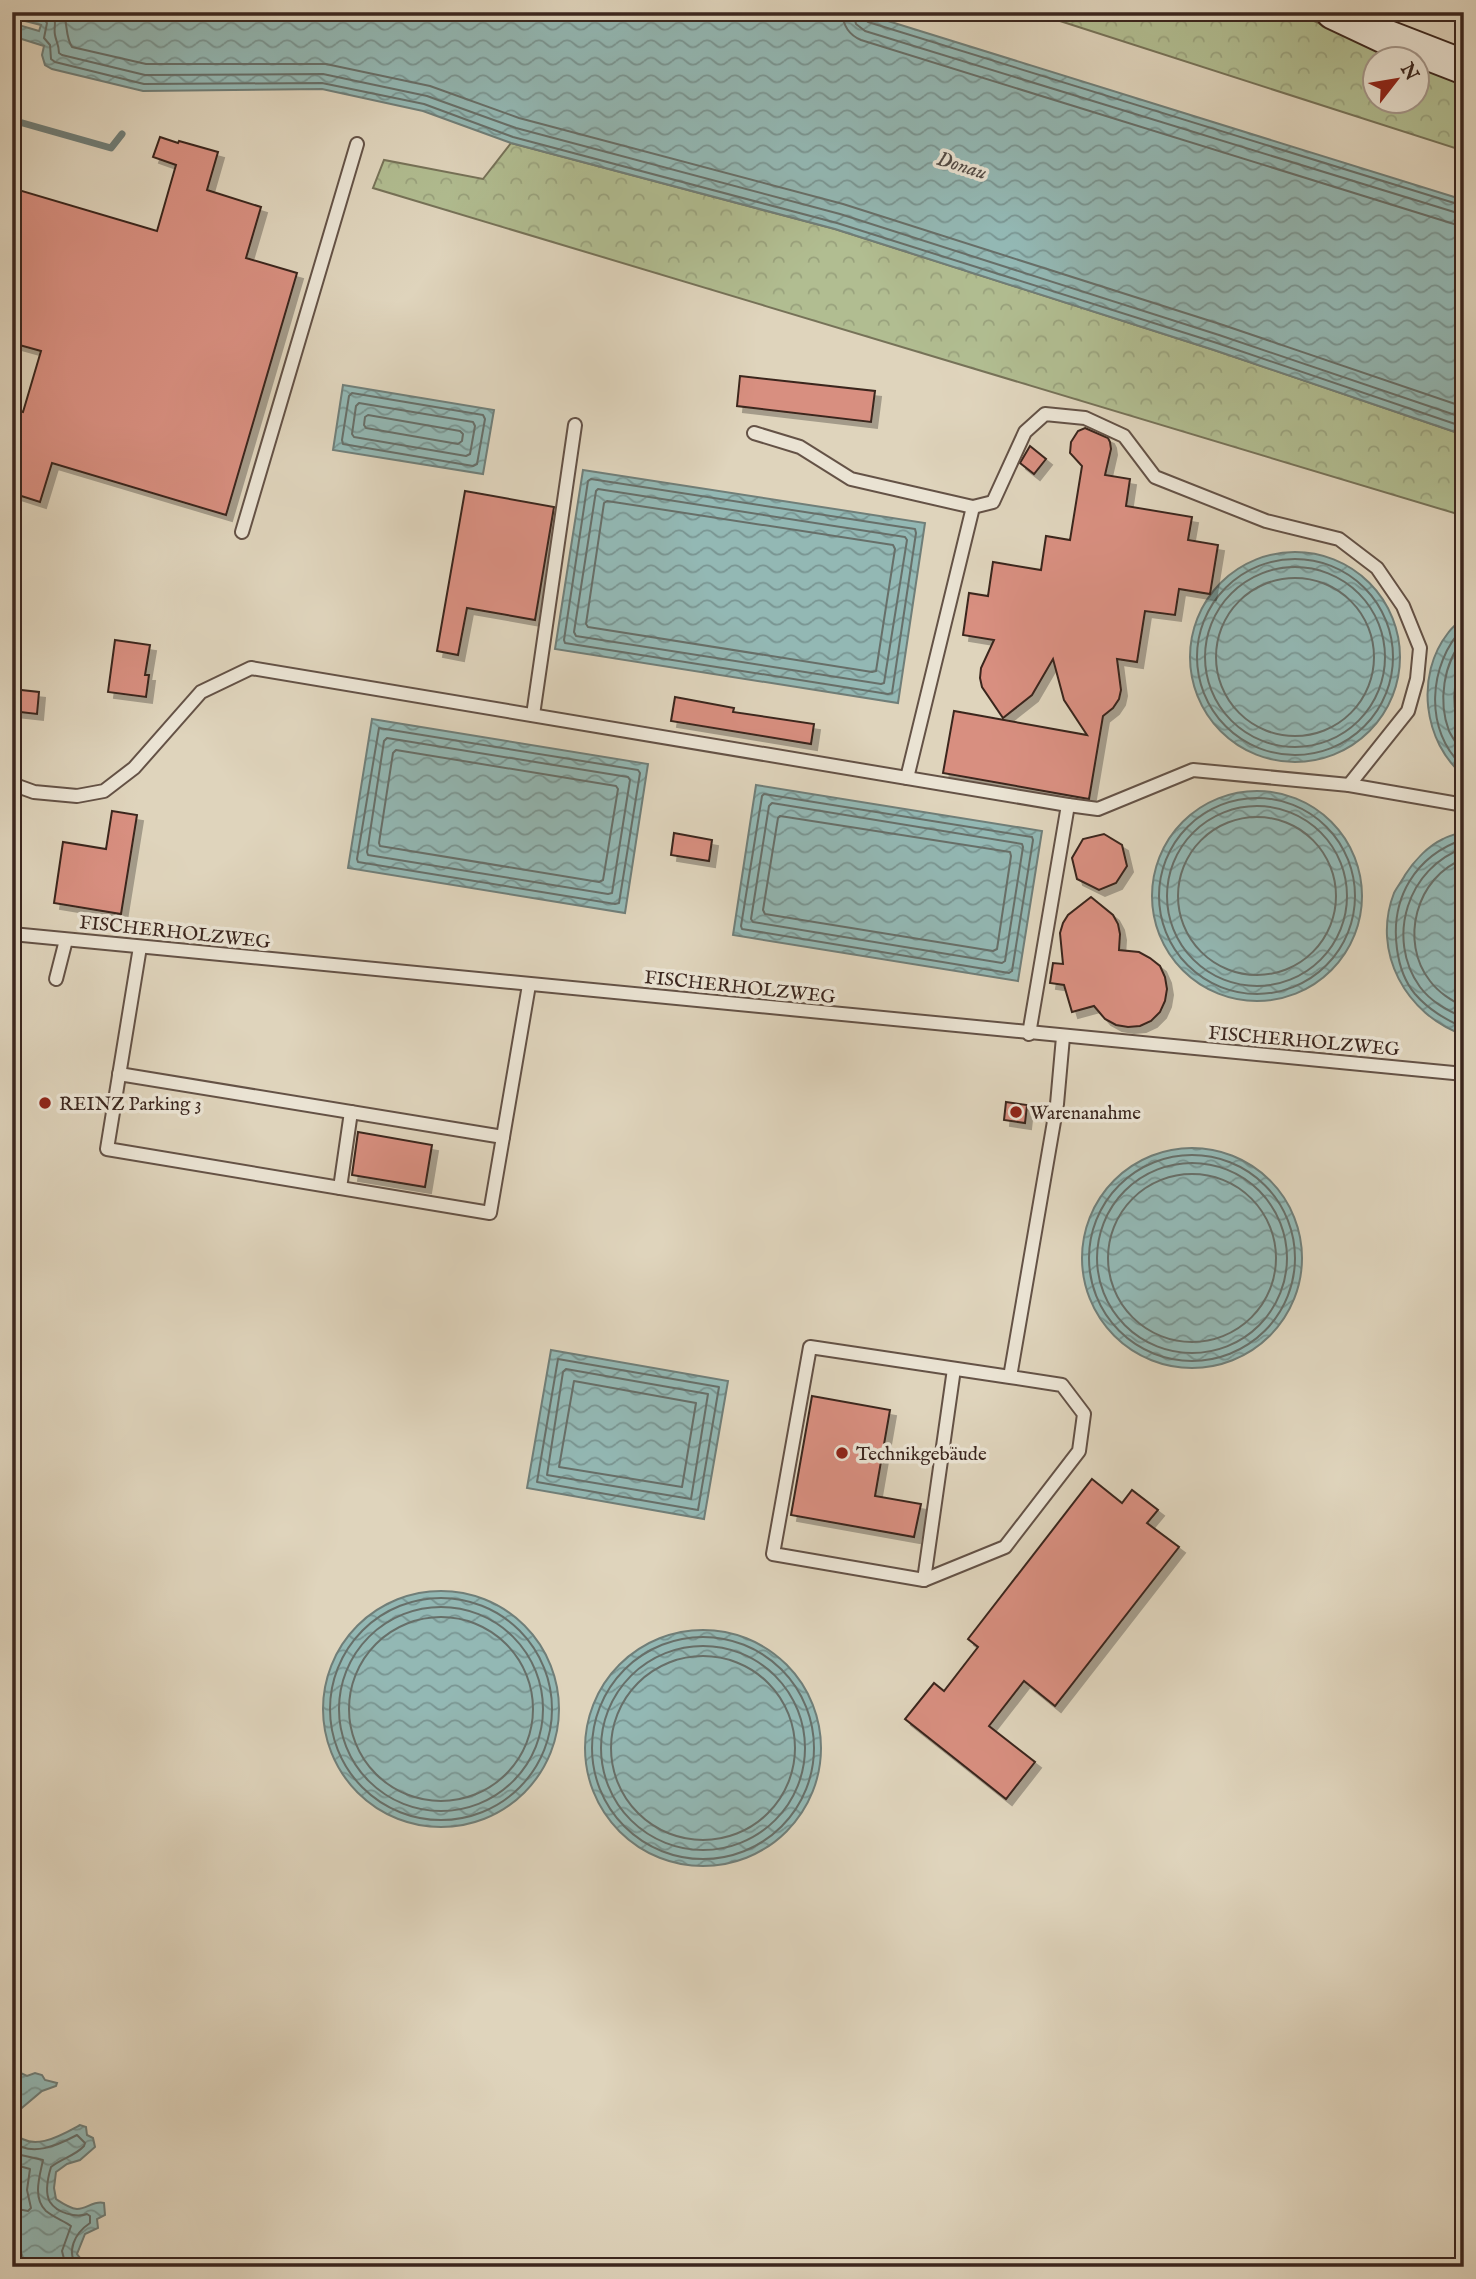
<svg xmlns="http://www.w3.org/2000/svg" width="1476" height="2279" font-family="'IM FELL English',serif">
	<defs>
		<pattern id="forest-crowns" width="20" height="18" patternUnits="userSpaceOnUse" patternTransform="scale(1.75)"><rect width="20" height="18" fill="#b1bd91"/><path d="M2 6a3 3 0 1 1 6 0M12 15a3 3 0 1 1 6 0" fill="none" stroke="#99a27d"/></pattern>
		<pattern id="water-waves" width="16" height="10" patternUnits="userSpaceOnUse" patternTransform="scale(1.75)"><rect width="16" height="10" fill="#93b8b4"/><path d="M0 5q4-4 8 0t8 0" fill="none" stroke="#799592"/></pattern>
		<filter id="shadow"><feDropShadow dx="6" dy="6" stdDeviation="0" flood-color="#0004"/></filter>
	</defs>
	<rect width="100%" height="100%" fill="#dfd4bc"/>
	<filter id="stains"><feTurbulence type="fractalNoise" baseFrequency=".00286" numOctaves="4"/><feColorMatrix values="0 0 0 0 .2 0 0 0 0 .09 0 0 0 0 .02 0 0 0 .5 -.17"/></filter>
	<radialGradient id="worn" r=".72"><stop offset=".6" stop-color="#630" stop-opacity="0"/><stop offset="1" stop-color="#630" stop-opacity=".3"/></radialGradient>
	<g fill="url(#forest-crowns)" stroke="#767258" stroke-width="2">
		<polygon points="1032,12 1294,12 1399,59 1374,60 1374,102 1416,102 1417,66 1464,84 1464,151"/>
		<polygon points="511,143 835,229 1214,350 1464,435 1464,516 373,188 384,160 483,179"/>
	</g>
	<g fill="url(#water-waves)" stroke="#707e78" stroke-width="2">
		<polygon points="27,12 859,12 1464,200 1464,435 1214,350 835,229 511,143 423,111 322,89 143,91 52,69 45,65 42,55 44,46 12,36 12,23 39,31 41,25 25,21"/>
		<polygon points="343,385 494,410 483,474 333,450"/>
		<polygon points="583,470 925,523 898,703 555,649"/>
		<circle cx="1295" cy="657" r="105"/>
		<path d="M1464,617V776C1423,742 1415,675 1448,633C1452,627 1459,622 1464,617Z"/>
		<polygon points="372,719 648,764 625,913 348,868"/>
		<polygon points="756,785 1042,831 1018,981 733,935"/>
		<circle cx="1257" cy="896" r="105"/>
		<path d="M1464,832V1035C1406,1015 1371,952 1394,893C1397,887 1402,881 1405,875C1414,861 1428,846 1443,839C1450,835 1457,834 1464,832Z"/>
		<circle cx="1192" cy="1258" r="110"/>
		<polygon points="551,1350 728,1381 704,1519 527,1488"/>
		<circle cx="441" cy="1709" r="118"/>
		<circle cx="703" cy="1748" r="118"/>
		<path d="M12,2069L27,2076L35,2073L42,2075L45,2080L57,2083L56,2086L42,2091L17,2112L13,2132C32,2153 60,2136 80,2125L86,2127L87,2135L93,2138L95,2147L80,2160L67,2164L56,2172L54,2188L56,2199C62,2203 69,2208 77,2209C87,2209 94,2200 104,2203L105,2215L97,2219L98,2228L85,2234L77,2254L84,2263L92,2267H26L12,2225Z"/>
	</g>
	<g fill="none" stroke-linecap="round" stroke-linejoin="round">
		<g stroke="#676f69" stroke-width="2">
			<polyline points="33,12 35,16 43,18 47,23 44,38 50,45 51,59 55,62 144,84 322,83 424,104 513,137 837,223 1217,343 1464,427"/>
			<path d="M49,12C59,23 53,24 55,35C56,41 59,45 59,53L62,55L145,75L323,74L427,96L516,128L840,214L1219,335L1464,418"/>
			<path d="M63,12C68,24 65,36 72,47L146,64H326L430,86L519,118L843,204L1223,325L1464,407"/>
			<path d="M842,12C843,26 849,35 861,40L1454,224L1464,225"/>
			<polyline points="853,12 856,24 865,31 1464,215"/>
			<polyline points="862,12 863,18 868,22 1464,206"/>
			<polygon points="352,393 483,415 485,419 477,464 473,466 343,444 342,440 349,396"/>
			<polygon points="359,403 473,422 475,426 470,454 466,456 354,437 352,434 356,406"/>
			<polygon points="368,415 460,431 463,434 462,441 458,444 366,428 364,425 365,417"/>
			<polygon points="591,479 915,529 916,533 892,693 888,694 565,643 564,640 588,481"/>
			<polygon points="598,489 905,537 907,540 884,683 881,684 576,636 574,632 596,491"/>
			<polygon points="607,501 893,545 895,549 876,671 872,672 588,627 586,624 604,503"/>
			<circle cx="1295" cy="657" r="98"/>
			<circle cx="1295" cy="657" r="90"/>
			<circle cx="1295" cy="657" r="79"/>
			<path d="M1464,627C1428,663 1423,732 1464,767"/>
			<path d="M1464,639C1443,663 1438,702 1449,731C1453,739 1459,747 1464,755"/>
			<path d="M1464,659C1452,683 1450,711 1464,734"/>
			<polygon points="379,728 638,770 640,773 619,903 615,904 358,862 357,859"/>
			<polygon points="387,738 628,777 630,780 612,893 608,894 368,855 367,852 384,741"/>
			<polygon points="396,750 616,786 618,789 603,880 599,882 380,846 379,843 393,753"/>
			<polygon points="764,794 1032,837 1033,840 1012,971 1009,973 742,929 741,926 762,796"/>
			<circle cx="1257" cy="896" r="98"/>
			<polygon points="772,803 1022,844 1023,847 1005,961 1002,963 753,922 751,919 769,806"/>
			<circle cx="1257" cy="896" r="90"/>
			<polygon points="780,816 1010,852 1011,856 997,949 993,951 765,914 763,910 778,818"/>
			<circle cx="1257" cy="896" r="79"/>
			<path d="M1464,839C1415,856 1390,898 1397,949C1399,964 1405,982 1415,994C1429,1010 1445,1019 1464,1028"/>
			<path d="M1464,848C1408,867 1385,938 1420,987C1431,1002 1447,1010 1464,1018"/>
			<path d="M1464,859C1416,876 1399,942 1430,981C1439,993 1451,1000 1464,1007"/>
			<circle cx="1192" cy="1258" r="103"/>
			<circle cx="1192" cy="1258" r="95"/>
			<circle cx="1192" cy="1258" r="84"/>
			<polygon points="558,1359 719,1387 698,1510 537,1482"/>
			<polygon points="566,1369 708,1394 691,1499 547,1475 563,1372"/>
			<polygon points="574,1381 696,1403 682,1487 559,1467"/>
			<circle cx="441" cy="1709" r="111"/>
			<circle cx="441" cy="1709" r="102"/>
			<circle cx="441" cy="1709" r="92"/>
			<circle cx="703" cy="1748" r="111"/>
			<circle cx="703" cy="1748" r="102"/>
			<circle cx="703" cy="1748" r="92"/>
			<path d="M12,2141C31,2158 58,2145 77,2135L85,2143L84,2146C75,2156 62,2158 51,2167C48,2177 44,2192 50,2202C57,2213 76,2218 87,2214L90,2216V2223C75,2233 65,2252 78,2267"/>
			<path d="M12,2153L43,2160C40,2175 32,2198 46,2211C53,2217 64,2221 71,2226L62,2251L66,2267"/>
			<polyline points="12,2164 30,2169 27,2190 31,2208 28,2211 12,2208"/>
		</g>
		<polyline stroke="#707e78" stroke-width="7" points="12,120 111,148 122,134"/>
	</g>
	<g fill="#d88f80" stroke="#3b261e" stroke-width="2" filter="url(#shadow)">
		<polygon points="160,137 178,143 179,141 218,152 207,190 261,207 246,258 297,273 226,515 52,463 40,502 12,493 12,409 23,412 41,351 12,343 12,188 157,231 176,165 153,157"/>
		<polygon points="740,376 875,391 871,422 737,406"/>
		<polygon points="1085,428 1108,438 1110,442 1111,449 1105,475 1130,479 1126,506 1192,517 1188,540 1218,545 1210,594 1179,589 1175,615 1145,611 1137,662 1117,659 1121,690 1119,699 1113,708 1103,716 1089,799 943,773 954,711 1087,735 1064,700 1053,659 1032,695 1003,718 982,687 980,678 981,668 994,640 963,635 969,593 988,596 993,562 1041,570 1046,536 1070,540 1082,466 1070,453 1071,442 1078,431"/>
		<polygon points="1030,446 1046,459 1034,474 1020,463"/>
		<polygon points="465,491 554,507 535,620 467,608 458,655 437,651"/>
		<polygon points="115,640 150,645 145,675 149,675 146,697 108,692"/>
		<polygon points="12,689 39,692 37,714 12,711"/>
		<polygon points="675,697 734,708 733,712 814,724 811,744 671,721"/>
		<polygon points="112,811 137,815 121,914 54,903 63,842 106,849"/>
		<polygon points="674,833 712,840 709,861 671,855"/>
		<polygon points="1104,834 1122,845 1127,866 1116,883 1099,890 1077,879 1072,858 1083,839"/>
		<polygon points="1091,897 1113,915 1118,924 1120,934 1119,950 1139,952 1150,958 1160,966 1165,977 1167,989 1165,1001 1160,1012 1151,1021 1140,1026 1128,1027 1116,1025 1105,1019 1094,1006 1072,1012 1064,985 1050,983 1053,963 1063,964 1060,933 1063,923 1068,915"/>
		<polygon points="1006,1102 1027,1105 1025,1123 1004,1120"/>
		<polygon points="358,1132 432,1145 425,1187 352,1175"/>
		<polygon points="812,1396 890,1410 875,1496 921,1504 914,1537 791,1515"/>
		<polygon points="1092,1479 1122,1503 1132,1490 1158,1510 1147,1523 1179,1547 1055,1706 1024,1681 989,1726 1035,1762 1006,1799 905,1719 934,1683 944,1691 978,1647 968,1639"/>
	</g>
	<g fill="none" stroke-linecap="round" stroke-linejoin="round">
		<g stroke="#645246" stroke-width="16">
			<g id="lane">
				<polyline points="754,433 800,447 851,479 973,507 993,502 1025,432 1045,414 1085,418 1124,436 1155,477 1266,521 1339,539 1377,568 1403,606 1420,648 1417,679 1408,711 1349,785"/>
				<polyline points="242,532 357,144"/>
				<polyline points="533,715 575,425"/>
				<polyline points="907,778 973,507"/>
				<polyline points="12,784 34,792 77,796 104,791 134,768 201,692 251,668 1068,805 1029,1034"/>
				<polyline points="1068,805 1098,809 1193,770 1349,785 1464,805"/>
				<polyline points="12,934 1464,1074"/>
				<polyline points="140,947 107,1149 490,1213 529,985"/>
				<polyline points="56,979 66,940"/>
				<polyline points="119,1074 503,1137"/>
				<polyline points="340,1188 351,1112"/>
				<polyline points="1010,1377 810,1347 773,1554 924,1580 1005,1547 1079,1451 1084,1414 1062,1385 1010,1377 1057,1104 1063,1037"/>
				<polyline points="924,1580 954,1369"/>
			</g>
		</g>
		<g stroke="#3b261e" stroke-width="37">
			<polyline id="secondary" points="1333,12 1384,36 1464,67"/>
		</g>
		<use href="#lane" stroke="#eae3d3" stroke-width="12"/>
		<use href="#secondary" stroke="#eae3d3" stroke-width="33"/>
	</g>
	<g fill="#8f2418" stroke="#eae3d3" stroke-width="2.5">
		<circle cx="45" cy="1103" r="7"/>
		<circle cx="1016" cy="1112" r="7"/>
		<circle cx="842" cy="1453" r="7"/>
	</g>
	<g text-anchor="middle" stroke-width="7" stroke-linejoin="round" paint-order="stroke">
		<g font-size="19" fill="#3b261e" stroke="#eae3d3">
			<text transform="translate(175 931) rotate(6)" y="7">FISCHERHOLZWEG</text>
			<text transform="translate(740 986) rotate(6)" y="7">FISCHERHOLZWEG</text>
			<text transform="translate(1304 1040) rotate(5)" y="7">FISCHERHOLZWEG</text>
		</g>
		<g font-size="19" fill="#3b261e" stroke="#eae3d3" text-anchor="start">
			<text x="59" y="1110">REINZ Parking 3</text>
			<text x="1030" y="1119">Warenanahme</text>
			<text x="856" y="1460">Technikgebäude</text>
		</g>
		<g font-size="21" font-style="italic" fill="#514a44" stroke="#eae3d3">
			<text transform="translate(962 165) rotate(17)" y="7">Donau</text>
		</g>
	</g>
	<rect width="1476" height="2279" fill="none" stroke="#dfd4bc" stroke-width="42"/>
	<rect x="14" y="14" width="1448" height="2251" fill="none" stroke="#3b261e" stroke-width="3.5"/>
	<rect x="21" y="21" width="1434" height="2237" fill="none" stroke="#3b261e" stroke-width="2"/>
	<g transform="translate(1396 80) rotate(59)"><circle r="33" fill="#eae3d3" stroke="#a4978b" stroke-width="2"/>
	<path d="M0-5L12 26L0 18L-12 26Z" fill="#8f2418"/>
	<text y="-10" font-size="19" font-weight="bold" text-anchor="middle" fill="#3b261e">N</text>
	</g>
	<rect width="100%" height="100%" filter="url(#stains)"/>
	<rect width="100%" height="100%" fill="url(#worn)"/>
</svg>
